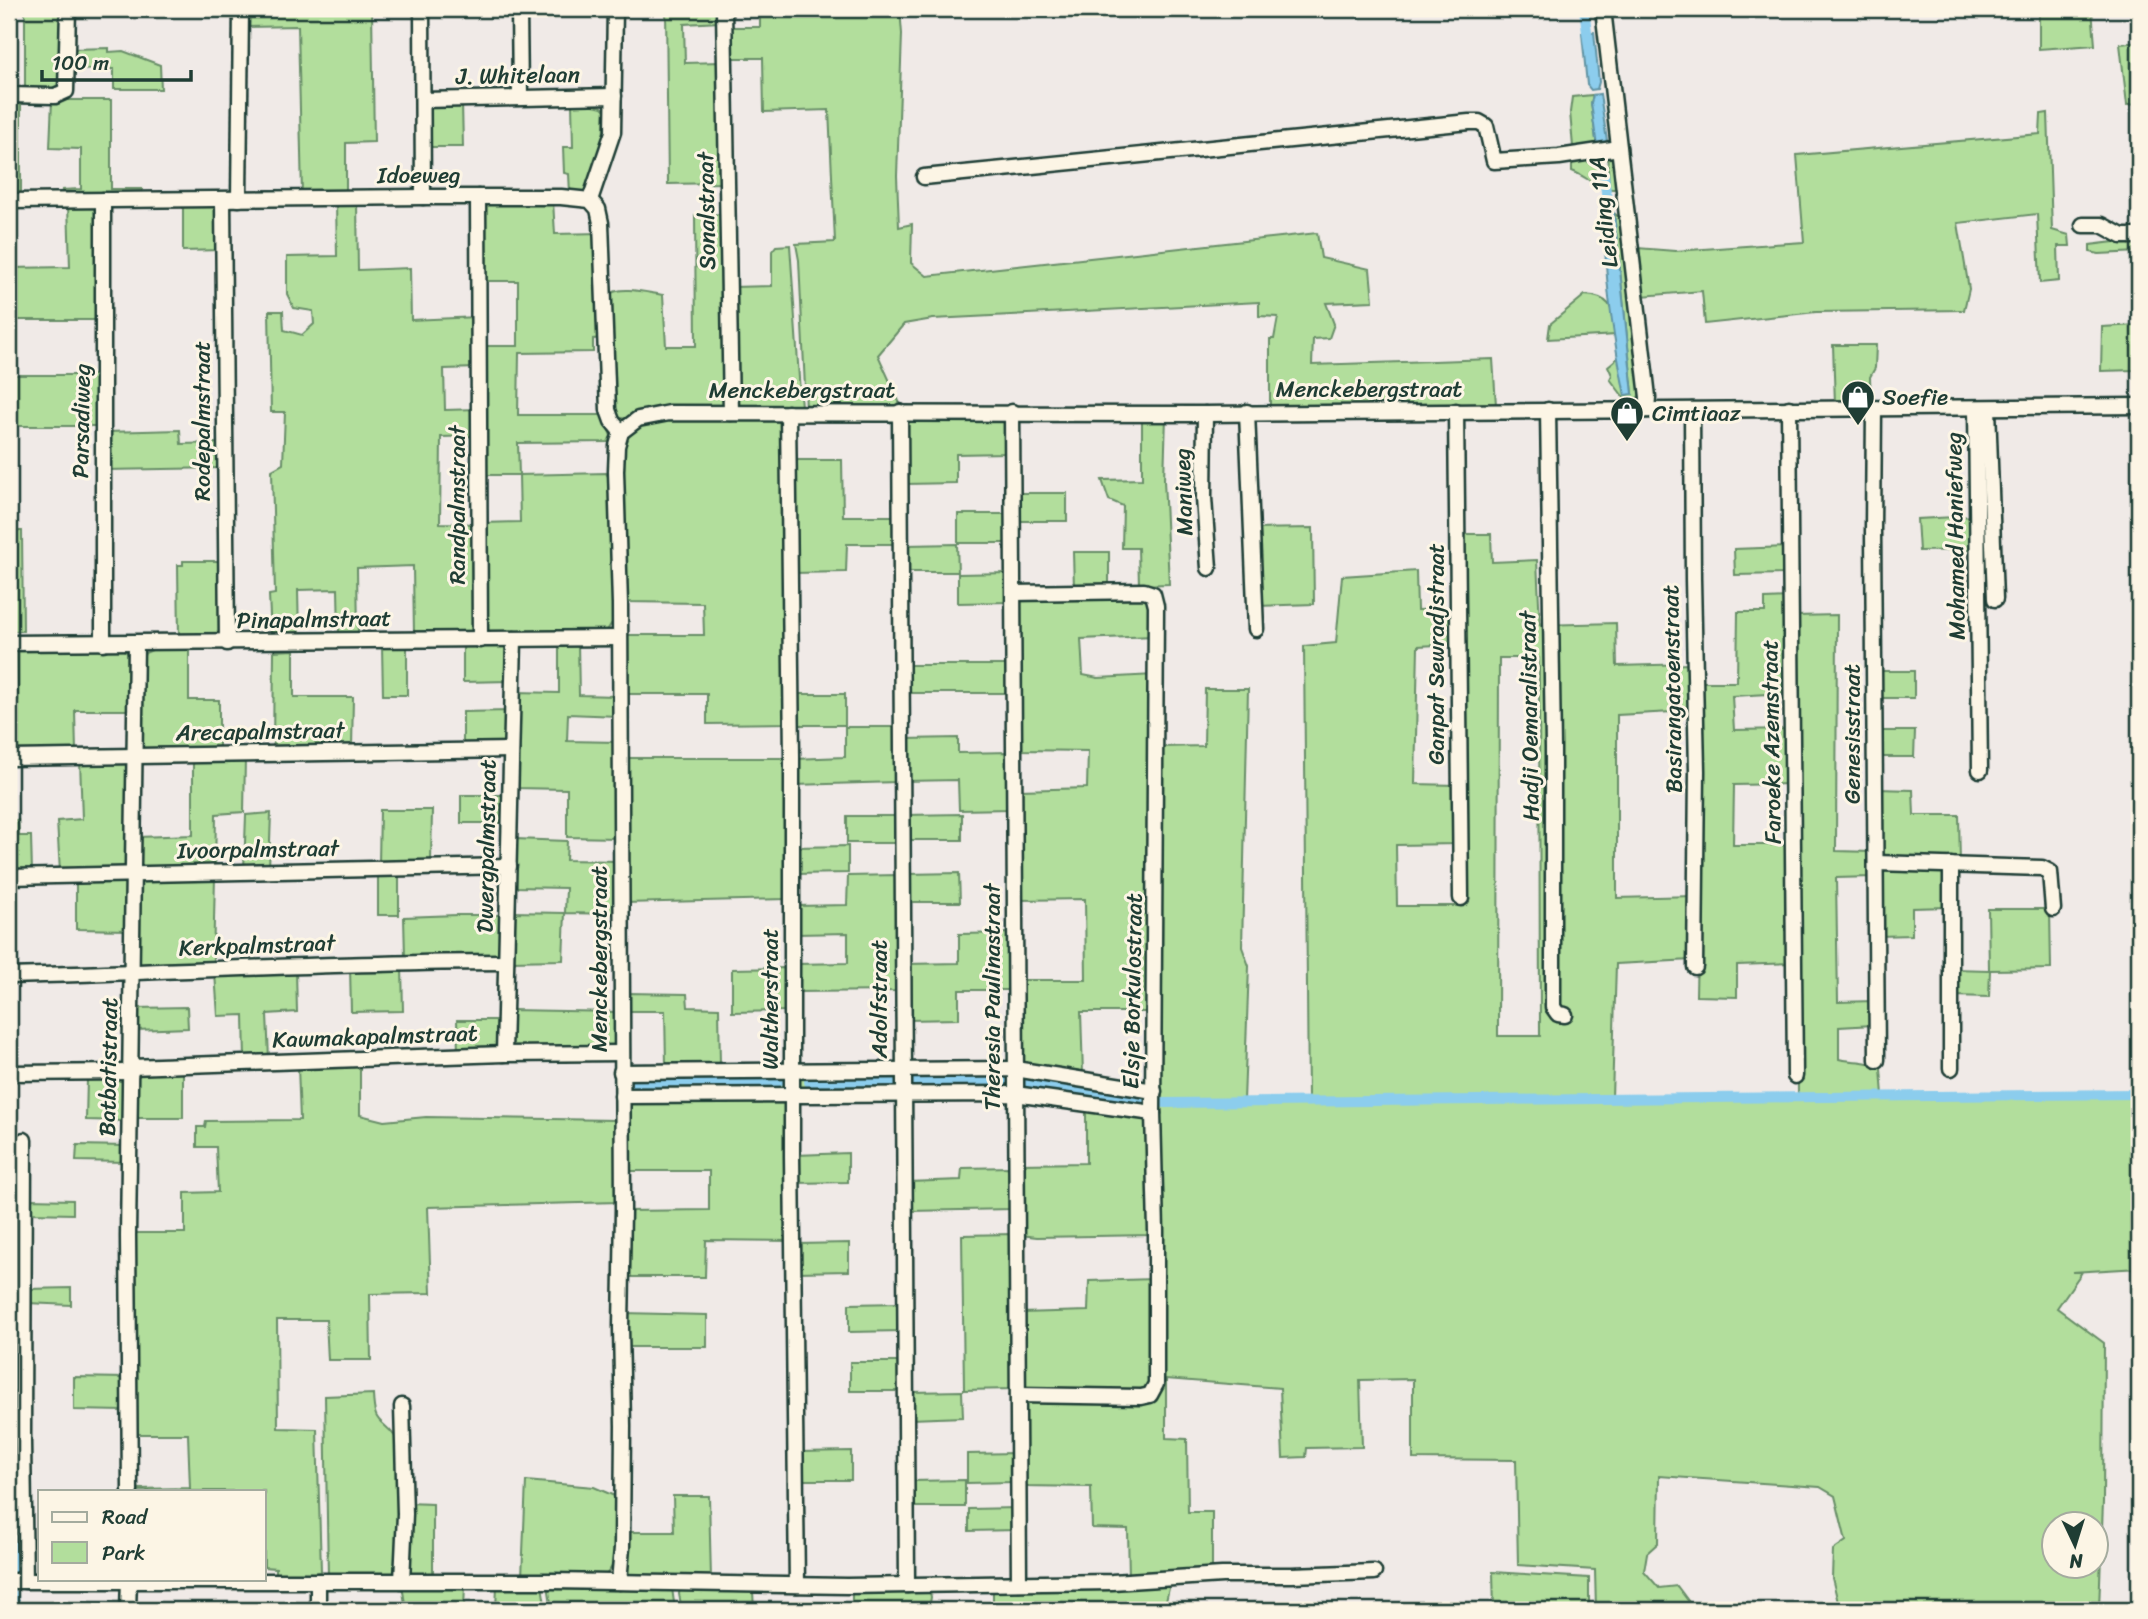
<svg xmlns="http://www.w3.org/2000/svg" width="2148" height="1619" font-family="Sriracha,sans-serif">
	<rect width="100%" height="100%" fill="#f0eae7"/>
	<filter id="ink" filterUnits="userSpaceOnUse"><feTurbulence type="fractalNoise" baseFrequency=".0143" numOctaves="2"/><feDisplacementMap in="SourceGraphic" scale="14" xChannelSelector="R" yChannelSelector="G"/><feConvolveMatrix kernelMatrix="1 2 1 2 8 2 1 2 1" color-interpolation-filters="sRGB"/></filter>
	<g filter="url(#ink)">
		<g fill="#b2de9c" stroke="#688e68" stroke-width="2" fill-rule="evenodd">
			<polygon points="9,9 64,9 64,78 58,90 25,92 25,12 9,11"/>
			<polygon points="244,9 372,9 374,142 346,143 346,194 302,194 298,26 244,27"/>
			<polygon points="666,9 718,9 719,22 684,24 685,63 720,62 722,183 668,184"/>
			<polygon points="760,9 900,9 902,34 897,176 899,227 912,224 911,263 927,276 1317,233 1321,258 1370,269 1373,301 1326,303 1334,324 1329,338 1313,339 1312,365 1493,359 1496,405 1270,407 1270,339 1274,339 1278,317 1259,316 1259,302 933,319 904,324 878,355 902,408 806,409 799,260 796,244 835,242 829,110 764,112 763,58 727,58 727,27 760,27"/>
			<polygon points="2039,9 2092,9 2095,45 2039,49"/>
			<polygon points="2139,42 2139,104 2127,105 2120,44"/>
			<polygon points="109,48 109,52 123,51 160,65 161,89 114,89 114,69 72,70 72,49"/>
			<polygon points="1593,95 1591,103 1597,147 1578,149 1573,147 1570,112 1572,97"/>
			<rect x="9" y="99" width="12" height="98"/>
			<polygon points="52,100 111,100 111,189 142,189 142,197 60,197 62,190 81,189 81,149 50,148"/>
			<polygon points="462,102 463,147 427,147 428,113 433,106"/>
			<polygon points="581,102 602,107 605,110 603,144 586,192 581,194 570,193 569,174 564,173 563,147 573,147 572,103"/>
			<polygon points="2048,113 2052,230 2069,235 2070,246 2058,246 2059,281 2040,283 2037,214 1958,223 1969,289 1964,310 1816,312 1705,324 1702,291 1642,296 1638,248 1675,251 1804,242 1797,155 2040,134 2041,114"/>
			<path d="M1607,152H1614L1618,185L1614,189C1598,190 1586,176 1572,171V158L1597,153L1609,185Z"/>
			<polygon points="486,201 553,201 555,234 600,233 602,338 593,339 593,352 519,353 518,415 603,415 611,436 608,442 518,443 519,475 606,473 613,485 615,618 606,632 482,634 483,523 520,522 519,475 483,475 482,346 518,346 518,281 482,281 480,211"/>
			<polygon points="336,202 357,202 358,270 410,268 411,320 477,317 478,368 444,369 445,410 477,409 478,436 441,437 440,523 477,524 478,634 414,635 413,566 357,568 358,635 339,635 338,589 298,590 299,636 271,636 269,595 275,594 272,470 283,464 285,412 271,412 269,311 283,311 284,330 302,335 314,324 313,311 294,308 287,294 287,257 337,256"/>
			<polygon points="68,204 98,207 100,320 9,320 9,268 70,267"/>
			<polygon points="183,204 217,204 221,250 183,251"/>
			<path d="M1614,213L1624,222L1641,391C1639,398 1636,402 1628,403L1610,379L1612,375L1608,366L1619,357L1625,395L1633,394Z"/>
			<path d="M725,214L728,408L637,413L626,419L617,417L611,407L608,295C621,285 648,293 663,295L666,346H696L695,215Z"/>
			<polygon points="2139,239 2139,252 2099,254 2090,252 2090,245"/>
			<polygon points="790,245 801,408 742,408 735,405 733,287 772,286 772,251 776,246"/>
			<path d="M1585,295C1614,297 1612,310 1616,335L1548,339L1550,324Z"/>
			<polygon points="2137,325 2135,370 2101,371 2102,327"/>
			<polygon points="1833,345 1876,345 1875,368 1870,377 1871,404 1835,404"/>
			<polygon points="9,375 100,375 98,426 9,426"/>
			<polygon points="1142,415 1166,416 1164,480 1169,584 1139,585 1138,548 1122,548 1123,506 1109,500 1102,480 1142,479"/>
			<polygon points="1006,417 1006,453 956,454 956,483 906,484 906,420"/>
			<path d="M656,418H779L783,421L787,723L707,724V694H625L624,635H704L703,603L624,602L621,454C629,430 633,428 656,418Z"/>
			<polygon points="180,430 181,444 221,443 221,468 105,470 106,432"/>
			<polygon points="793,460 842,460 843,516 896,516 896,544 847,544 846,572 793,573"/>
			<polygon points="1017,493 1067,493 1067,521 1018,521"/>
			<rect x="958" y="514" width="51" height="29"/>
			<polygon points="1974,516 1973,550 1919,551 1917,519"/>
			<polygon points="1313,528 1314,604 1257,606 1254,529"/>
			<polygon points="9,531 22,531 23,631 9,631"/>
			<path d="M1460,534H1491L1492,562L1537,560L1540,625L1616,623L1617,666L1691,664V711L1617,715V898L1694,896L1692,960L1616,964L1612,1098L1798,1096L1795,616L1837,615L1836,851L1872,852V877L1836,878L1838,1002L1873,1001V1025L1839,1027V1059C1856,1063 1866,1059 1881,1069L1883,1095L2139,1094V1268L2072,1272H2082L2057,1308L2104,1343L2103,1502L2099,1609L2033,1606L2032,1610H1840L1832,1578L1833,1550L1846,1541L1835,1496L1820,1487L1659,1476L1658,1543L1647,1553L1644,1571L1659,1588L1677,1586L1695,1610L1714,1608L1717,1610H1596L1595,1570L1518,1565L1516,1460L1413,1459V1379L1360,1380L1362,1447L1307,1448L1306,1457L1283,1458L1280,1388L1166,1379V1438L1187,1439L1188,1512H1212V1571L1129,1577L1128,1529L1092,1528L1091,1487L1023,1486L1022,1399L1151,1397L1159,747L1204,746L1205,689H1248L1242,947L1249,966L1244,1101L1308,1100L1304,646L1336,643L1342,576L1416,571L1417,610L1455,609L1456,644L1418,646L1415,784L1457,785V844L1396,845L1397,906H1463L1464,724ZM1499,658H1539L1540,1036H1498ZM2054,1524H2096V1566H2054Z"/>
			<polygon points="957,544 958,572 906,572 906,545"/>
			<polygon points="1788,547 1789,574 1735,575 1734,549"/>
			<polygon points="1073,552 1109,552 1109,587 1074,588"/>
			<polygon points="183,561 222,561 222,628 220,637 179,638 178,565 183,565"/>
			<polygon points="1009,573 1009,602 958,603 958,574"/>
			<polygon points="1021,596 1151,598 1154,636 1081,639 1083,675 1098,678 1154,675 1150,1012 1081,1012 1083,1074 1019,1065 1019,980 1086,980 1085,899 1019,900 1020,790 1087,788 1088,751 1020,750"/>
			<polygon points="1789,598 1790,693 1732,696 1734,730 1791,729 1792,784 1734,785 1733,845 1792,845 1793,963 1737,965 1737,997 1696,996 1699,858 1698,682 1737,682 1738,612 1765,612 1765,599"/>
			<polygon points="559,643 578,643 579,695 617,696 618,716 568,714 567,741 617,742 617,838 567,837 567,789 515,788 516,692 559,693"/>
			<polygon points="463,644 504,645 509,647 510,681 463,682"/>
			<polygon points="382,646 407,646 407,695 383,695"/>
			<polygon points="17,648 121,648 129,654 131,710 75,710 76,752 9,753 9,700 18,700"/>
			<polygon points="157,648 189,648 189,700 219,700 219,750 143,751 139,747 141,665 145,653"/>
			<polygon points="294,650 294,697 353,697 352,748 273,749 274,651"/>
			<polygon points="905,665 1010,665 1009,693 905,693"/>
			<polygon points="1879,671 1914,671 1914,698 1878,698"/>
			<rect x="793" y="694" width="52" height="31"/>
			<polygon points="509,711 507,740 504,744 463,747 463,712"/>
			<polygon points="845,727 897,727 897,782 794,785 794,759 845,757"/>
			<polygon points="1878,731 1915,731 1914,757 1878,757"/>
			<polygon points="958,738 958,753 1011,752 1010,809 959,810 958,780 904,781 904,739"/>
			<polygon points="245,758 244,812 216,814 215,870 139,868 138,837 193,835 193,760"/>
			<polygon points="624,758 787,758 787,899 625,903"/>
			<polygon points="120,759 130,763 128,870 60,872 57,821 82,819 80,760"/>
			<polygon points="1877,789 1913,790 1914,815 1959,815 1960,863 1882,858"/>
			<rect x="461" y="795" width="47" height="28"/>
			<polygon points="380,810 432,810 431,863 379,864"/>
			<polygon points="271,813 269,869 244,870 246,815"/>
			<polygon points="962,814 962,840 905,840 905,815"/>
			<polygon points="847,816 898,816 899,843 847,843"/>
			<polygon points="9,820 18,820 19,836 31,836 32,872 9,873"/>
			<polygon points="515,839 567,841 566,860 617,861 616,914 565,913 563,960 509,961 512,912 565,913 566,888 514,887"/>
			<polygon points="848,846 848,873 794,874 794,847"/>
			<polygon points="1883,866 1947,872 1948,907 1912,908 1912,935 1879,936"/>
			<polygon points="959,873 960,902 907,902 906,874"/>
			<rect x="378" y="874" width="21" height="41"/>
			<polygon points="897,875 898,991 796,992 796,964 848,963 848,933 796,934 796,906 847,905 848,876"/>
			<polygon points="215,876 213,965 138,966 139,884 142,880"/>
			<polygon points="124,879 127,882 127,930 76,929 76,880"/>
			<polygon points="1988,909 2050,909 2051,969 1990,970 1989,997 1953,996 1953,969 1989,970"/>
			<polygon points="457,915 505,915 501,954 498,956 405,957 404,917"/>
			<polygon points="1011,933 1011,990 959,990 959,1019 906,1020 906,964 959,963 959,934"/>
			<polygon points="402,966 403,1011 351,1012 350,967"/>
			<polygon points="787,968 787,1011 732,1012 732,969"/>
			<polygon points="296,970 297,1012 267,1014 269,1059 245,1060 244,1015 218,1016 215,973"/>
			<polygon points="626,993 687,994 688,1007 719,1008 720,1065 666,1065 665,1011 626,1011"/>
			<polygon points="187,1007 188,1028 136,1030 136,1008"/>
			<polygon points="510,1010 619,1012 616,1046 612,1048 513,1048 510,1045"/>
			<polygon points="457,1020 501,1020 499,1045 496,1049 458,1052"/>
			<polygon points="360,1065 360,1115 384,1121 426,1117 616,1120 619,1202 428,1207 431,1293 370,1294 371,1360 328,1360 326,1320 277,1320 278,1428 317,1429 321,1571 319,1574 276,1576 276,1568 264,1567 264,1491 136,1491 136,1489 190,1488 188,1434 133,1434 134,1233 185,1233 185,1193 218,1192 216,1147 197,1147 197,1127 205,1127 206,1121 300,1120 298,1066"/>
			<polygon points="183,1069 183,1118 134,1118 135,1081 141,1072"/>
			<polygon points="1019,1073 1151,1093 1150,1108 1018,1088"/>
			<polygon points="630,1075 787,1076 784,1089 626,1092"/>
			<polygon points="907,1075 1008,1075 1011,1078 1008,1089 908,1090"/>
			<polygon points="797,1076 898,1076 899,1087 894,1091 799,1090"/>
			<polygon points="125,1077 125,1121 86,1120 87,1078"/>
			<polygon points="629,1100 787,1100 790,1241 706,1240 705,1277 625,1277 626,1211 709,1210 709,1171 624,1171"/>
			<polygon points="1086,1107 1150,1116 1153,1235 1037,1237 1021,1235 1019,1164 1086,1163"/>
			<polygon points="77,1145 126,1146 125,1162 76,1161"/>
			<polygon points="848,1153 848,1182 796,1183 796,1155"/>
			<polygon points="1012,1167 1012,1209 909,1211 908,1182 961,1180 962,1168"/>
			<polygon points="29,1199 73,1200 73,1214 29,1213"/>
			<polygon points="1012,1234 1014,1389 964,1390 962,1235"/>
			<polygon points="849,1243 849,1271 797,1272 797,1244"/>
			<polygon points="1154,1279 1154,1374 1147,1392 1024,1391 1021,1313 1088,1311 1089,1281"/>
			<polygon points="71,1288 71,1305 27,1303 27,1289"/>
			<polygon points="901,1303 902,1331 849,1332 849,1304"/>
			<polygon points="624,1313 707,1315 707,1347 623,1347"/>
			<polygon points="850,1362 901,1362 902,1391 850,1391"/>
			<polygon points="74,1377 124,1378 124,1411 74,1410"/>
			<polygon points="962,1391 963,1417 911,1419 911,1392"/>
			<path d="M373,1394C374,1428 382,1417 396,1438L400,1498L396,1572L392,1576L328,1577L325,1396Z"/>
			<polygon points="851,1451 851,1480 799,1480 799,1452"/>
			<polygon points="1015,1453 1014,1482 967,1483 967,1454"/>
			<polygon points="965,1480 965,1507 912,1507 911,1481"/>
			<path d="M526,1481L594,1487L619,1498C618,1519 623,1566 602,1577H522Z"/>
			<polygon points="673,1496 709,1496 711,1579 627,1578 622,1574 625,1532 674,1532"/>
			<polygon points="406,1503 433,1504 433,1576 404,1576"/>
			<polygon points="9,1507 16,1507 21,1512 21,1570 17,1574 9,1573"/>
			<polygon points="1016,1508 1017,1530 969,1531 969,1509"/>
			<polygon points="1493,1572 1589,1578 1589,1610 1494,1610"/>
			<polygon points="1170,1584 1164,1610 993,1610 993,1590"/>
			<polygon points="402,1585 465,1585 464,1610 406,1610"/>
			<polygon points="497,1585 542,1586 546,1610 496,1610"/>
			<polygon points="548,1585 672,1588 675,1610 552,1610"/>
			<polygon points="929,1588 931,1597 929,1610 852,1610 852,1589"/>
			<polygon points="680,1589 753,1591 754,1610 682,1610 679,1594"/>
		</g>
		<g fill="#8ccded" stroke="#6093a3" stroke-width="2">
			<polygon points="1594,32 1599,82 1597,89 1591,90 1587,85 1582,33"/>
			<polygon points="1600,94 1607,141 1605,147 1597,147 1591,103 1593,95"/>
			<path d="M1614,213L1633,394L1625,395C1613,337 1603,273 1605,214Z"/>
		</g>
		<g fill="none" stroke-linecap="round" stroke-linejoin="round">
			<g stroke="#8ccded" stroke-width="10">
				<polyline points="1584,9 1589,47"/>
				<polyline points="1604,174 1610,228"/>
				<polyline points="1022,1081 1140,1101"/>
				<polyline points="809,1082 895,1081"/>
				<polyline points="912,1082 1006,1081"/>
				<polyline points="631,1083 779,1081"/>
				<polyline points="1164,1103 2139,1094"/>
				<polyline points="9,1127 10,1496"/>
				<polyline points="11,1511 12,1571"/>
				<polyline points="12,1593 17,1610"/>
			</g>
			<g stroke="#1f3d34" stroke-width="19">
				<g id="minor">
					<polyline points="422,9 423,197"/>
					<polyline points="519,9 520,96"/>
					<polyline points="724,9 731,413"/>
					<polyline points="1603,9 1648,397 1647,410"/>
					<polyline points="9,95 55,96 66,91 68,9"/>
					<polyline points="423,100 614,96"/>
					<polyline points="924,177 1469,122 1479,122 1486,126 1494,161 1559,157 1619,148"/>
					<polyline points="478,197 480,640"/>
					<polyline points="239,199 241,9"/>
					<path d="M103,200C104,348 103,496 103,643"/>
					<polyline points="223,200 227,643"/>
					<polyline points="590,200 613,132 615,9"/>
					<polyline points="9,201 423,197 561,197 590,200 598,209 601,223 608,410 612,421 621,432"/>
					<polyline points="2083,225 2102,225 2122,236 2139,236"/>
					<polyline points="1789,408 1795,1076"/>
					<polyline points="1874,408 1873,531 1877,1060"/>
					<polyline points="1976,408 1980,770"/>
					<polyline points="1988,408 1995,599"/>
					<polyline points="1548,410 1553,747 1553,1007 1558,1014 1565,1015"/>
					<polyline points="1692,410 1693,579 1697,771 1695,967"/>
					<polyline points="1456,411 1461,898"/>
					<polyline points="900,412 907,1585"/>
					<polyline points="1012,412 1019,1583"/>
					<polyline points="1247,412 1256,629"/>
					<polyline points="788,413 792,757 792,1156 797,1585"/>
					<polyline points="1205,414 1204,498 1209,568"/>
					<polyline points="1014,593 1144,591 1153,594 1156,606 1153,1113 1156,1231 1156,1384 1150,1395 1141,1397 1018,1395"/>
					<polyline points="9,643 619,638"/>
					<polyline points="9,758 511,750"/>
					<polyline points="1876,863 2042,868 2050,872 2053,909"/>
					<polyline points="9,877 509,866"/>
					<path d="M9,976C175,972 340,962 506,962"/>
					<polyline points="504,1054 514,639"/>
					<polyline points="131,1067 504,1054 621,1053"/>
					<polyline points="1951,1068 1951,865"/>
					<polyline points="621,1072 1015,1069 1154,1091"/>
					<polyline points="9,1073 131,1072"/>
					<polyline points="622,1096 1015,1094 1153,1113"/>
					<polyline points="24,1140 23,1442 25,1581"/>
					<polyline points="402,1406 405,1514 402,1581"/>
					<polyline points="130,1491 128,1236 136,644"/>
					<polyline points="9,1581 553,1581 847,1586 1112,1582 1222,1575 1292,1575 1374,1572"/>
					<polyline points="318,1581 318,1610"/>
					<polyline points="619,1582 622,1548 623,1426 621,1328 623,1210 620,604 616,471 617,446 621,432 638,419 669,413 1205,414 2139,406"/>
					<polyline points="128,1610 129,1579"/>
				</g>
			</g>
			<use href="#minor" stroke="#fcf5e5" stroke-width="14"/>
		</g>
	</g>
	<defs>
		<g id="shop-pin" transform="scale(1.75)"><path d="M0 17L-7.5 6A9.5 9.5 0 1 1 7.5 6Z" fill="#1f3d34" stroke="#fcf5e5"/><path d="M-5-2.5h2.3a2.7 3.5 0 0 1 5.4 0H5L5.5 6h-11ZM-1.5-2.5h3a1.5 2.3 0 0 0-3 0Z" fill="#fff"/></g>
	</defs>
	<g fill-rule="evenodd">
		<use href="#shop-pin" x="1858" y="397"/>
		<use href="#shop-pin" x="1627" y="413"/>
	</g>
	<g text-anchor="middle" stroke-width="6" stroke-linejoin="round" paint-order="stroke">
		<g font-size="23" fill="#1f3d34" stroke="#fcf5e5">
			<text transform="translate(518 75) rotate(-1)" y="8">J. Whitelaan</text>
			<text x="419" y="183">Idoeweg</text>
			<text transform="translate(706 211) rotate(-91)" y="8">Sonalstraat</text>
			<text transform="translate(1603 212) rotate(-97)" y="8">Leiding 11A</text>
			<text x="1369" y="397">Menckebergstraat</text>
			<text x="802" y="398">Menckebergstraat</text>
			<text transform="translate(81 421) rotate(-89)" y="8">Parsadiweg</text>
			<text transform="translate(202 421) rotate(-90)" y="8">Rodepalmstraat</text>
			<text transform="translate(1183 492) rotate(-92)" y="8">Maniweg</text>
			<text transform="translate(457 505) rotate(-90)" y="8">Randpalmstraat</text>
			<text transform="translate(1955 536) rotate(-91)" y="8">Mohamed Haniefweg</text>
			<text transform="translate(314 619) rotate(-1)" y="8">Pinapalmstraat</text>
			<text transform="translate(1436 654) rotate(-90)" y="8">Ganpat Sewradjstraat</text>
			<text transform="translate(1672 689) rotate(-91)" y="8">Basirangatoenstraat</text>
			<text transform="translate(1529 716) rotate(-91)" y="8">Hadji Oemaralistraat</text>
			<text transform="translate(260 731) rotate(-1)" y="8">Arecapalmstraat</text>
			<text transform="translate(1852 734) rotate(-90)" y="8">Genesisstraat</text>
			<text transform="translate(1771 742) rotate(-91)" y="8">Faroeke Azemstraat</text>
			<text transform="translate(486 846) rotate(-89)" y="8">Dwergpalmstraat</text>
			<text transform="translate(258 849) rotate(-1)" y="8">Ivoorpalmstraat</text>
			<text transform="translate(257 945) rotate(-2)" y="8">Kerkpalmstraat</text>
			<text transform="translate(599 959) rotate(-90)" y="8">Menckebergstraat</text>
			<text transform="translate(1132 991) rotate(-89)" y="8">Elsje Borkulostraat</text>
			<text transform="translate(992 997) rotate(-90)" y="8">Theresia Paulinastraat</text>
			<text transform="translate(770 999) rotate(-90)" y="8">Waltherstraat</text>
			<text transform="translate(879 999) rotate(-90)" y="8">Adolfstraat</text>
			<text transform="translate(375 1036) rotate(-2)" y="8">Kawmakapalmstraat</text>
			<text transform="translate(108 1067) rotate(-89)" y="8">Batbatistraat</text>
		</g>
		<g font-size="23" fill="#1f3d34" stroke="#fcf5e5" text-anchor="start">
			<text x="1882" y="405">Soefie</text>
			<text x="1652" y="421">Cimtiaaz</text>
		</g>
	</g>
	<rect width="2148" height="1619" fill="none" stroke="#fcf5e5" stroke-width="35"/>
	<rect x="18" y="18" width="2113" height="1584" fill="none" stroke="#1f3d34" stroke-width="2.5" filter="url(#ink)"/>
	<rect x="38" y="1490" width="228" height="91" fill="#fcf5e5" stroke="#a4ab9e" stroke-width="2"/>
	<rect x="52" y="1512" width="35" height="10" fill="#fcf5e5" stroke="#a4ab9e" stroke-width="2"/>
	<text x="102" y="1524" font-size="21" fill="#1f3d34">Road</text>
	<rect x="52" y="1542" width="35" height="21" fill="#b2de9c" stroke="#a4ab9e" stroke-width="2"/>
	<text x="102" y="1560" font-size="21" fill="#1f3d34">Park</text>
	<g transform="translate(2075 1545) rotate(176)"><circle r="33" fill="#fcf5e5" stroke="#a4ab9e" stroke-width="2"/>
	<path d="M0-5L12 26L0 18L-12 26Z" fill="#1f3d34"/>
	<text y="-10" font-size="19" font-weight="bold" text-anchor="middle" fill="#1f3d34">N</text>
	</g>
	<path d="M42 70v10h149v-10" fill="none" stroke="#1f3d34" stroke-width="3.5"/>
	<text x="52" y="70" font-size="21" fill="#1f3d34" stroke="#fcf5e5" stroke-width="5" paint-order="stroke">100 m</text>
</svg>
